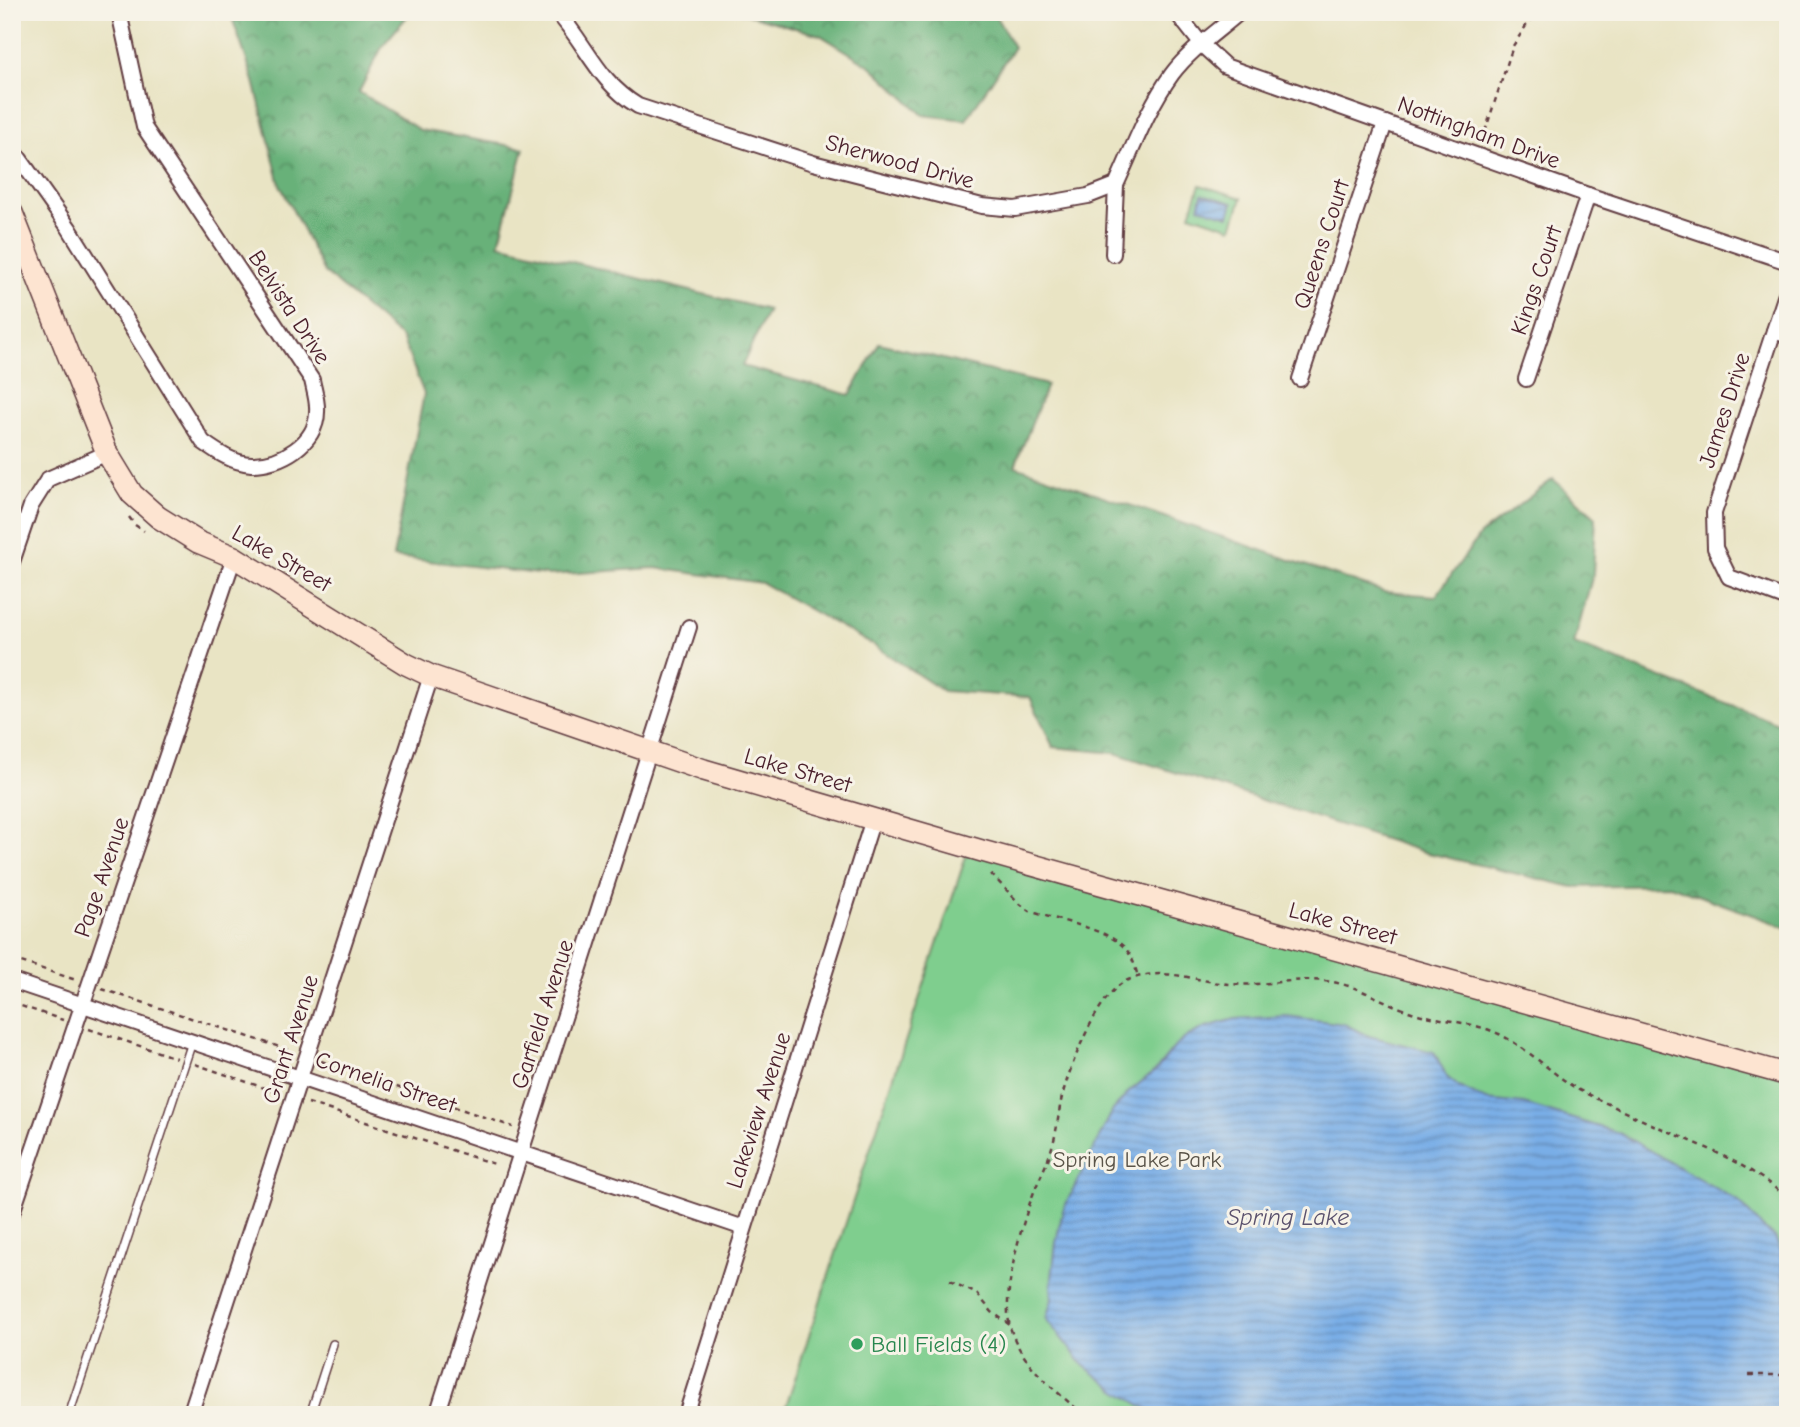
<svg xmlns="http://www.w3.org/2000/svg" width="1800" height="1427" font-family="'Comic Neue',sans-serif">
	<defs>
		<pattern id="forest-crowns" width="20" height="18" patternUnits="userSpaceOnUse" patternTransform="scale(1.75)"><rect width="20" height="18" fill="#67b179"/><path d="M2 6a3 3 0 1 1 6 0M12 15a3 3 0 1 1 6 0" fill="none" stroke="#578f63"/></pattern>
		<pattern id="water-rules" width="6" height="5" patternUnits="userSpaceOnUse" patternTransform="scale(1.75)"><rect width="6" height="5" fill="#79aee7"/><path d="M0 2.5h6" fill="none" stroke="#658dbb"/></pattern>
	</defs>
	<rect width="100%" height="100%" fill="#f7f3e8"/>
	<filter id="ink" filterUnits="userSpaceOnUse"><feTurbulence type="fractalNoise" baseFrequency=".0143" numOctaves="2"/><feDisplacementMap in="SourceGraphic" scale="14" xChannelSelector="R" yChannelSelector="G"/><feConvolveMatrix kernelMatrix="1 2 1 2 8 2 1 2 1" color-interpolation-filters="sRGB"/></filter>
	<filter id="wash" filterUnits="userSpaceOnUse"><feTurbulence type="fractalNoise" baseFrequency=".00686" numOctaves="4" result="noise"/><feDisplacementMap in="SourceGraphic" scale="28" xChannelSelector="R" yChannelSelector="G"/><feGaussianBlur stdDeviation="1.57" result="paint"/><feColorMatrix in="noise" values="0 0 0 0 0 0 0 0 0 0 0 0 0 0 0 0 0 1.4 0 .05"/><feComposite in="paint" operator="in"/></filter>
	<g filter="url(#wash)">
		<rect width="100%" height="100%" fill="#e9e4c4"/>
		<g fill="#7fce8e" stroke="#64765c" stroke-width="2">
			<polygon points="1200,185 1242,198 1232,228 1190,214"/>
			<polygon points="969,847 1788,1075 1788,1415 783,1415"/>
		</g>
		<g fill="url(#forest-crowns)" stroke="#586852" stroke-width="2">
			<polygon points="230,12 411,12 383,45 359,92 420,130 524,148 499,244 768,310 742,366 850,395 879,343 1047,385 1015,466 1384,592 1436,596 1480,535 1553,479 1596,517 1593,574 1574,644 1788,727 1788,928 1670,885 1573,887 1424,852 1115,753 1053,747 1030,697 943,691 873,645 762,583 655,568 548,575 393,557 424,394 402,338 324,272 280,185 254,81"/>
			<polygon points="739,12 993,12 1014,47 966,120 923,115 872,67 820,35"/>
		</g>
		<g fill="url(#water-rules)" stroke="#626689" stroke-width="2">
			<polygon points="1202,194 1233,203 1229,216 1199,207"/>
			<polygon points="1287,1016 1344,1024 1369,1036 1434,1052 1447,1077 1459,1087 1486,1100 1524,1104 1619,1133 1738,1201 1761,1226 1775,1237 1781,1251 1788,1320 1788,1415 1157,1415 1116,1390 1083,1365 1046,1319 1052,1299 1051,1287 1056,1242 1063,1210 1113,1110 1130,1091 1156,1070 1177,1044 1188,1036 1206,1027 1235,1019"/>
		</g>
	</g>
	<g filter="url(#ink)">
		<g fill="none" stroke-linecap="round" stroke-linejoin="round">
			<g stroke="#623d42" stroke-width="10">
				<g id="lane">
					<polyline points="69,1415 192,1042"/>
					<polyline points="310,1415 333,1344"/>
				</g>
			</g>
			<g stroke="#623d42" stroke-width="18">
				<g id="street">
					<path d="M557,12C587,45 598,82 638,106L813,163L982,206L1015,209L1088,196L1116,185C1133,148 1148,107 1172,74C1190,50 1217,32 1240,12"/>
					<polyline points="1176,12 1202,45 1225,66 1588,195 1788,262"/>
					<path d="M12,152L17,155L69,228L203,442C217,452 233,463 251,464C280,465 317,443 317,412C318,402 314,390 312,380L144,127L119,12"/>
					<polyline points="1113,254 1116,185"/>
					<polyline points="1788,288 1714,513 1715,548 1729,577 1788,599"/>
					<polyline points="1774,331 1788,336"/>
					<polyline points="1300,379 1385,123"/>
					<polyline points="1526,379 1588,195"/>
					<polyline points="12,562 31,506 48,479 107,453"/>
					<polyline points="12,981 744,1228"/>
					<polyline points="12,1213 234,557"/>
					<polyline points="190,1415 431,676"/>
					<polyline points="437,1415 689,627"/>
					<polyline points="686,1415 873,819"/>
				</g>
			</g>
			<g stroke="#623d42" stroke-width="24">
				<polyline id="secondary" points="12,213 107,453 132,494 158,517 198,542 234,557 406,664 431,676 704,770 982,851 1788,1075"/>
			</g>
			<g stroke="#623d42" stroke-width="2.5" stroke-dasharray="5 5" stroke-linecap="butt">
				<polyline points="1482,141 1513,46 1535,12"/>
				<polyline points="129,517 135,525 144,531"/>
				<path d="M991,874L1020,904L1030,911C1056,921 1104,927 1124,947C1132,955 1135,966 1138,977"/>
				<polyline points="12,959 76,980"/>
				<polyline points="102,989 292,1051"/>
				<polyline points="12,1003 63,1020"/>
				<polyline points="89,1029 176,1058"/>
				<polyline points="321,1061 513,1127"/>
				<polyline points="195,1064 279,1093"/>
				<polyline points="308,1103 494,1164"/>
				<polyline points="950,1281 977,1294 992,1312 1010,1325"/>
				<polyline points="1749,1375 1788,1375"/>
				<path d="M1084,1415C1055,1390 1017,1362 1009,1322C1003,1290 1022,1222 1034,1192C1040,1177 1048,1162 1052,1147C1058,1129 1058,1111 1063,1093C1071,1064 1099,991 1128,980C1164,966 1194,981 1229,984C1264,987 1298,976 1332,982C1358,986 1381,1001 1406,1010C1435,1021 1472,1021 1499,1034C1527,1048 1548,1070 1574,1087C1589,1096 1607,1103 1623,1111C1678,1138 1742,1156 1788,1199"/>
			</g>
			<use href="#lane" stroke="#fff" stroke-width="7"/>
			<use href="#street" stroke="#fff" stroke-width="14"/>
			<use href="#secondary" stroke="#fde4d1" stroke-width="21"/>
		</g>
	</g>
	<circle fill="#2e9e5b" stroke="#f7f3e8" stroke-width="2.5" cx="857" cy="1344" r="7"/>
	<g text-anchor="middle" stroke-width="6" stroke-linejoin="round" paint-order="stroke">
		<g font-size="23" fill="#4a1f2b" stroke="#f7f3e8">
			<text transform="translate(1479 132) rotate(20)" y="8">Nottingham Drive</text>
			<text transform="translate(900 161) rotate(15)" y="8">Sherwood Drive</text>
			<text transform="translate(1321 244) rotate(-72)" y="8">Queens Court</text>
			<text transform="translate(1536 280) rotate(-71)" y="8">Kings Court</text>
			<text transform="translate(290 307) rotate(57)" y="8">Belvista Drive</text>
			<text transform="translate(1724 410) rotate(-72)" y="8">James Drive</text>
			<text transform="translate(282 558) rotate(30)" y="8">Lake Street</text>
			<text transform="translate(798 770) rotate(16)" y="8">Lake Street</text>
			<text transform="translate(101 877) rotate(-71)" y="8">Page Avenue</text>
			<text transform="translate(1343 923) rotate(15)" y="8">Lake Street</text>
			<text transform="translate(542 1014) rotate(-72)" y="8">Garfield Avenue</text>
			<text transform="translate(290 1039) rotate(-72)" y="8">Grant Avenue</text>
			<text transform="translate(386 1082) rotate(19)" y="8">Cornelia Street</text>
			<text transform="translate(758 1110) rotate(-72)" y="8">Lakeview Avenue</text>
		</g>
		<g font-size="23" fill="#5a5449" stroke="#f7f3e8">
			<text x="1137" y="1167">Spring Lake Park</text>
		</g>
		<g font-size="23" fill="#27864d" stroke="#f7f3e8" text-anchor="start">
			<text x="871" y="1352">Ball Fields (4)</text>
		</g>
		<g font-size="24" font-style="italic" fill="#5a516d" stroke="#f7f3e8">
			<text x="1288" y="1225">Spring Lake</text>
		</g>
	</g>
	<rect width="1800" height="1427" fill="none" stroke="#f7f3e8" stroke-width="42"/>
</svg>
